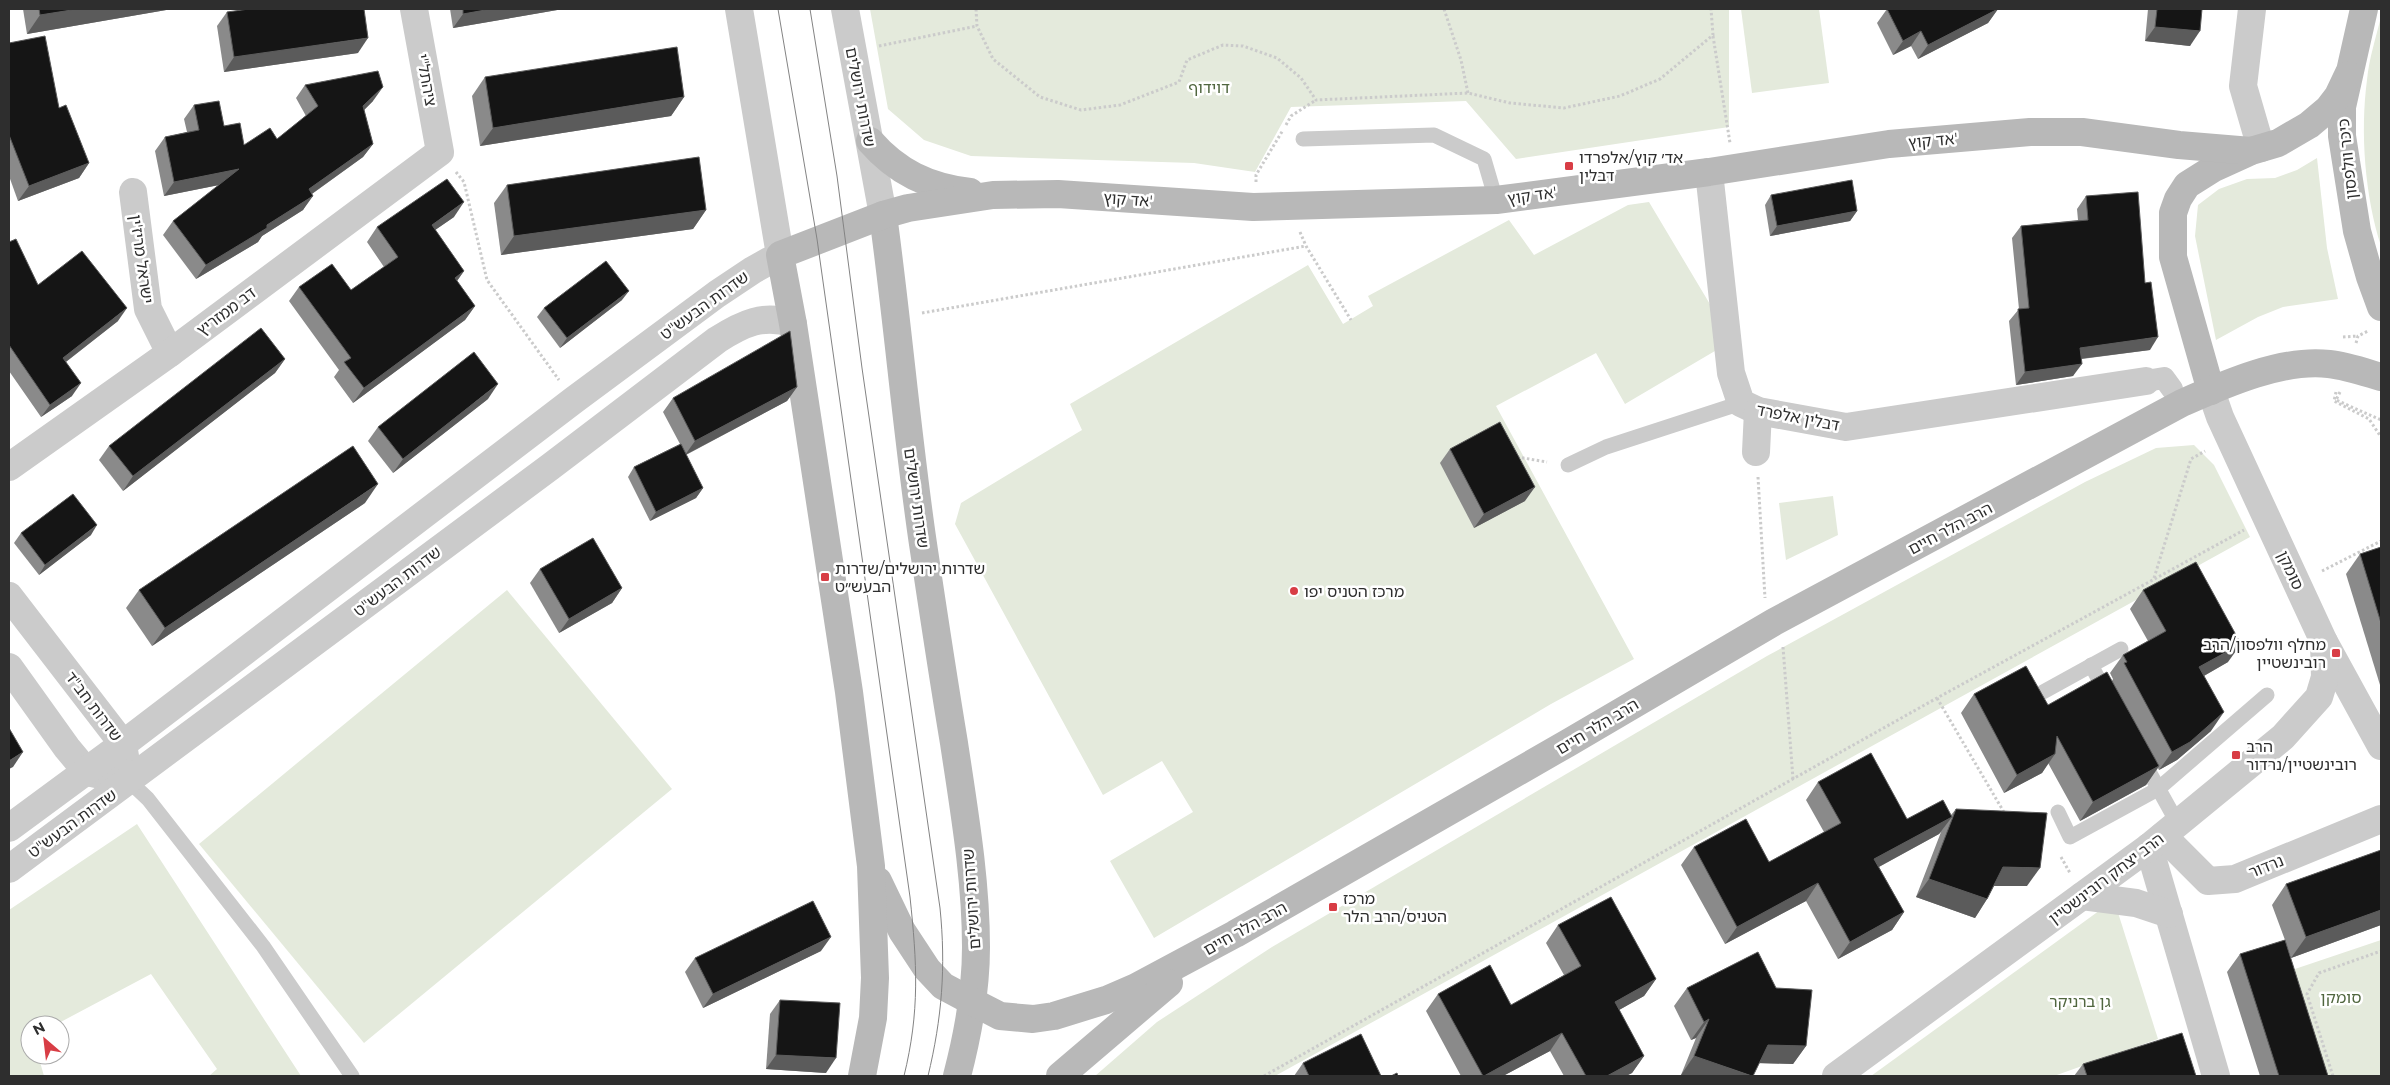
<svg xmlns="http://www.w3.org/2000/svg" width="2390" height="1085" font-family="Montserrat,'Noto Sans Hebrew',sans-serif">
	<rect width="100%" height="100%" fill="#fff"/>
	<g fill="#e4eadc">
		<polygon points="870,9 1729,9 1729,127 1516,159 1466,101 1291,107 1255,172 1194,163 971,156 924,140 888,109"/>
		<polygon points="1741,9 1819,9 1829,83 1752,93"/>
		<path d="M2381,17V246C2365,196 2360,133 2367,80C2369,59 2376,37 2381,17Z"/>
		<polygon points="2317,158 2327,248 2338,299 2283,307 2258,317 2216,340 2195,236 2198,205 2219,189 2247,179 2275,178 2297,170"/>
		<polygon points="1649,202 1717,316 1720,348 1625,404 1596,353 1496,406 1634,659 1551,704 1154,938 1110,861 1193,812 1162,761 1103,795 955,524 961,503 1082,430 1070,404 1308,265 1343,324 1373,306 1368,296 1509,220 1534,255 1628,205"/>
		<polygon points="2194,445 2214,465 2250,537 1275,1076 1095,1076 1157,1022 1272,947 1767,656 2085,482 2156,448"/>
		<polygon points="1833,496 1838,535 1786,560 1779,503"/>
		<polygon points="507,590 672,789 364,1043 199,844"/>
		<polygon points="137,824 301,1076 209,1076 217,1069 151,974 55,1025 30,1025 30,1055 38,1055 44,1076 9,1076 9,910"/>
		<polygon points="2114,900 2158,1039 2054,1076 1871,1076"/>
		<polygon points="2381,940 2381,1076 2327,1076 2289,971"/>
	</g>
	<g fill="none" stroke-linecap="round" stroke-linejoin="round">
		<g stroke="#cbcbcb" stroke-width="3" stroke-dasharray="2.5 2.5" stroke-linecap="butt">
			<polyline points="976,9 977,26 993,59 1040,97 1081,110 1120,105 1179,82 1187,60 1223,45 1243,46 1277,58 1301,78 1316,100 1468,93 1510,103 1564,108 1620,96 1660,79 1713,35 1711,9"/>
			<polyline points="1444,9 1461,60 1468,93"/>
			<polyline points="1713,36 1730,143"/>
			<polyline points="879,46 977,26"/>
			<polyline points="1286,125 1291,116 1316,100"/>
			<polyline points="456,172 464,182 487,280 559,380"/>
			<polyline points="1256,182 1256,175 1283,130"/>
			<polyline points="1300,232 1306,246 1351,320"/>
			<polyline points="922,313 1306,246"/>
			<polyline points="2343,337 2358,336"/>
			<polyline points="2356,343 2358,336 2368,331"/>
			<polyline points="2336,392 2334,401 2369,419 2381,437"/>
			<polyline points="2340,392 2336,400 2381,420"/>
			<polyline points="1517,457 1547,462"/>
			<polyline points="1758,477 1765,598"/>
			<polyline points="2322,571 2381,541"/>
			<polyline points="2154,578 2191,459 2205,451"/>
			<polyline points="1783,647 1793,779"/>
			<polyline points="1937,698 2005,814"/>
			<polyline points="2061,857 2070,873"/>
			<polyline points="1264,1076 1937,698 2244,530"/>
			<polyline points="2333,1076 2307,994 2319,973 2381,951"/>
		</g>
		<g stroke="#cbcbcb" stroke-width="15">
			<polyline points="1303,139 1434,135 1484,159 1496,200"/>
			<polyline points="1568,465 1606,447 1741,403"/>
			<polyline points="2091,665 2107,695"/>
			<polyline points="2043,692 2121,649"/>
			<polyline points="2142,759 2178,824"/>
			<polyline points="129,781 148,799 263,946 352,1076"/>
			<polyline points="2058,812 2070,837 2158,789 2267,695"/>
		</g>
		<polyline stroke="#cbcbcb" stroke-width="22" points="2146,381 2164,378 2172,389"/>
		<g stroke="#cbcbcb" stroke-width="28">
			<polyline points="2252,9 2243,86 2261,148"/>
			<polyline points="1709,172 1731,373 1741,403 1758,411 1846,427 2146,381"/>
			<polyline points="133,192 148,309 170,353"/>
			<polyline points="1756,452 1758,411"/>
			<polyline points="9,467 170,353 440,152 414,9"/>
			<polyline points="9,596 123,744 129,781 87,772 67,748 9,667"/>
			<polyline points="2324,642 2381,746"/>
			<polyline points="2163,836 2208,881 2235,879 2381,819"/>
		</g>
		<g stroke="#cbcbcb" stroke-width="28">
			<polyline points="845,9 883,215"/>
			<polyline points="9,828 123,744 574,400 717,294 753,270 780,255 739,9"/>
			<polyline points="2149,847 2216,1076"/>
			<path d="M9,869L550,467L717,340C742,324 764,313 793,324"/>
			<polyline points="2082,896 2136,903 2169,914"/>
			<polyline points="1836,1076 2149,847 2283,737 2319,697 2325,677 2324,642 2220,417 2211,391"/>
		</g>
		<g stroke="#b8b8b8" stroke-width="28">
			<polyline points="2364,9 2342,107 2342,136 2357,231 2370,277 2381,307"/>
			<path d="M870,141C897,172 928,187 970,192"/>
			<path d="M883,215C898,325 907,435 923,544C933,611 943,677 954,743C964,810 976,879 976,947C976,991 968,1034 957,1076"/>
			<polyline points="2211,391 2173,257 2173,213 2178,199 2187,185 2214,168 2247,153"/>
			<path d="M878,881L902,931L927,969L943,986L973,1002L1000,1016L1033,1019L1054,1016L1106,1000L1136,987L1235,934L1568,743L1774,622L2182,403C2223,385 2283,358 2329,364C2347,366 2364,372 2381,377"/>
			<polyline points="862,1076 873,1018 875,978 871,866 849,692 793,324 780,255 883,215 908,208 993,195 1058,194 1253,207 1496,200 1709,172 1889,144 2030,132 2082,132 2179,145 2251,151 2278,143 2309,125 2328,109 2338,96 2348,75"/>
			<polyline points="1060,1076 1169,983"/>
		</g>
		<g stroke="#838383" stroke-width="1">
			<path d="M778,9L817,239L910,897C917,963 920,1011 904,1076"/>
			<path d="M810,9L837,176L862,368L940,908C946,967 942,1018 928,1076"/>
		</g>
	</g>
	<g fill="#8a8a8a">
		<polygon points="23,9 172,9 27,34"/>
		<polygon points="450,9 563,9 453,28"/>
		<polygon points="1887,9 1998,9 1988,23 1918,59 1911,46 1893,55 1877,23"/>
		<polygon points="2148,9 2202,9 2190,46 2145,41"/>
		<polygon points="227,12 358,53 224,72 217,26"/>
		<polygon points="9,43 59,108 89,163 79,178 18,201 9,176"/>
		<polygon points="485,77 684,97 671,116 480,146 472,96"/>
		<polygon points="305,85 373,101 364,110 373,144 363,157 312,194 303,210 262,236 258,242 196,279 163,235 173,221 219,185 164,196 155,151 165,137 187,132 184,119 194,105 224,126 244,145 277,139 306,116 296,98"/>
		<polygon points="507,185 706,210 693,229 501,255 494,203"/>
		<polygon points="1771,195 1857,211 1850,221 1770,236 1765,205"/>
		<polygon points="2086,196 2150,350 2082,359 2073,376 2016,385 2009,321 2019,309 2012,238 2021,226 2078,220 2077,209"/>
		<polygon points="454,217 435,230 464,271 457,281 475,306 465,320 353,403 334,377 339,370 289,301 299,287 351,290 384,267 367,242 377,227"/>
		<polygon points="9,242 38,285 118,321 66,362 72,396 41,417 9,371"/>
		<polygon points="622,300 560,348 537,317 544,308"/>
		<polygon points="285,359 275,373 123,491 99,460 109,446"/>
		<polygon points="797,387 787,401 686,455 703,488 696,498 650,521 628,477 634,467 680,444 663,412 673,398"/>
		<polygon points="488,399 393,473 368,441 378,427"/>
		<polygon points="1450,449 1525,501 1474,528 1440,463"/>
		<polygon points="365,503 152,646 126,608 139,590"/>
		<polygon points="21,533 91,535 39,575 14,543"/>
		<polygon points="2381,547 2381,685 2380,685 2346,574 2360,554"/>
		<polygon points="540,569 622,588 612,603 559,633 530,583"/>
		<polygon points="2143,590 2228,662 2204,676 2211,731 2177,760 2159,770 2158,768 2146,785 2080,821 2048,763 2042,773 2004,793 1961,713 1974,694 2048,705 2112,681 2113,679 2110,673 2123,655 2148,641 2130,609"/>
		<polygon points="1818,782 1907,819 1951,815 1956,809 2027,886 1994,886 1987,899 1975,918 1916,897 1941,832 1939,834 1879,867 1904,912 1892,930 1838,959 1806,901 1725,944 1681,865 1694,847 1769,862 1824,832 1806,800"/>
		<polygon points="2381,850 2381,925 2291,958 2285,940 2328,1076 2260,1076 2227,972 2240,954 2285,940 2272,905 2286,884"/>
		<polygon points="1558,925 1656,979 1644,996 1619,1010 1644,1056 1632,1073 1626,1076 1564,1076 1550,1051 1503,1076 1461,1076 1426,1011 1438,994 1511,1005 1564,975 1546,943"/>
		<polygon points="821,951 703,1008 685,972 695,958"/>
		<polygon points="1687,988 1806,1046 1793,1064 1759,1063 1681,1075 1696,1038 1691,1040 1674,1006"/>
		<polygon points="780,1000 826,1073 766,1069 770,1014"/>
		<polygon points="1303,1063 1381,1076 1294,1076"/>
		<polygon points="2083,1064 2196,1076 2074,1076"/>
	</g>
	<g fill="#5b5b5b">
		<polygon points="78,9 172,9 27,34 40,15"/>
		<polygon points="491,9 563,9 453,28 463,14"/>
		<polygon points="1998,9 1988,23 1918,59 1928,45"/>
		<polygon points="2155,27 2200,31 2190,46 2145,41"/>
		<polygon points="1921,31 1911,46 1893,55 1903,41"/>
		<polygon points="368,38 358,53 224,72 234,57"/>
		<polygon points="383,87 373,101 354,120 363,106"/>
		<polygon points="684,97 671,116 480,146 493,128"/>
		<polygon points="373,144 363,157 299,203 309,189"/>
		<polygon points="89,163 79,178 18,201 29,186"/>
		<polygon points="239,169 229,183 164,196 174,182"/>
		<polygon points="313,196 303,210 262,236 258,242 196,279 206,265 267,225"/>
		<polygon points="464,202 454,217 422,239 432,225"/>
		<polygon points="706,210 693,229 501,255 514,236"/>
		<polygon points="1857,211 1850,221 1770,236 1777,226"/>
		<polygon points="464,271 454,285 455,278"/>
		<polygon points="629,291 622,300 560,348 567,338"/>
		<polygon points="475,306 465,320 353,403 364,388"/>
		<polygon points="127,308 118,321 54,371 63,358"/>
		<polygon points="2158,337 2150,350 2071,360 2080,348"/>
		<polygon points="285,359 275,373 123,491 133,476"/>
		<polygon points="2082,364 2073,376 2016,385 2025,372"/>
		<polygon points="81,383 72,396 41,417 50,405"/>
		<polygon points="498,384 488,399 393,473 403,459"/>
		<polygon points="797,387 787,401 685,455 695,441"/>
		<polygon points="378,484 365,503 152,646 165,628"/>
		<polygon points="1535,487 1525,501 1474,528 1484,514"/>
		<polygon points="703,488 696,498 650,521 656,512"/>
		<polygon points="97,525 91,535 39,575 45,565"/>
		<polygon points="622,588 612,603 559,633 569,619"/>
		<polygon points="2241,644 2228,662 2186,686 2199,667"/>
		<polygon points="2224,712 2211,731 2177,760 2159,770 2172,752"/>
		<polygon points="23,752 13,767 9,769 9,761"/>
		<polygon points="2055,754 2042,773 2004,793 2017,775"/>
		<polygon points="2159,766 2146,785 2080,821 2093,802"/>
		<polygon points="1952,817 1939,834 1862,876 1874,859"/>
		<polygon points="2003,867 2040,868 2027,886 1990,886"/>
		<polygon points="1929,879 1987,899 1975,918 1916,897"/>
		<polygon points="1818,883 1806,901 1725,944 1737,927"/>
		<polygon points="2381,910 2381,925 2291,958 2306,937"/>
		<polygon points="1904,912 1892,930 1838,959 1850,942"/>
		<polygon points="831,937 821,951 703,1008 713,994"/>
		<polygon points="1656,979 1644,996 1603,1019 1615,1002"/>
		<polygon points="1709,1019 1696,1038 1691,1040 1704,1022"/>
		<polygon points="1562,1033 1550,1051 1503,1076 1484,1076"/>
		<polygon points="1768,1045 1806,1046 1793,1064 1755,1063"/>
		<polygon points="776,1055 836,1058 826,1073 766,1069"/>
		<polygon points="1644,1056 1632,1073 1626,1076 1607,1076"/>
		<polygon points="1694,1056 1752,1076 1686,1076 1681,1075"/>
	</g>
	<g fill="#151515" stroke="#5b5b5b">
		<polygon points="39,9 78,9 40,15"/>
		<polygon points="249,9 364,9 368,38 234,57 227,12"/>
		<polygon points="463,9 491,9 463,14"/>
		<polygon points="1887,9 1998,9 1928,45 1921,31 1903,41"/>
		<polygon points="2157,9 2202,9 2200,31 2155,27"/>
		<polygon points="45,36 59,108 66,105 89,163 29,186 9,135 9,43"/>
		<polygon points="677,47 684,97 493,128 485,77"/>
		<polygon points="378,71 383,87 363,106 373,144 309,189 313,196 267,225 267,228 206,265 173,221 239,169 174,182 165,137 199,130 194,105 219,101 224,126 240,123 244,145 270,128 277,139 318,106 305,85"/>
		<polygon points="699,157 706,210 514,236 507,185"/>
		<polygon points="447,179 464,202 432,225 464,271 455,278 475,306 364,388 344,362 351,358 299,287 332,264 351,290 398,257 377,227"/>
		<polygon points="1852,180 1857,211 1777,226 1771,195"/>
		<polygon points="2138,192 2145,283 2151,282 2158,337 2080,348 2082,364 2025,372 2018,309 2029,308 2021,226 2088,220 2086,196"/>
		<polygon points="16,239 38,285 82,251 127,308 63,358 81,383 50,405 9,345 9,242"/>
		<polygon points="606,261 629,291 567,338 544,308"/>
		<polygon points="261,328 285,359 133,476 109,446"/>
		<polygon points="790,331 797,387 695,441 673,398"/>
		<polygon points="474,352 498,384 403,459 378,427"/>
		<polygon points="1500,422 1535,487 1484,514 1450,449"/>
		<polygon points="681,444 703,488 656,512 634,467"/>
		<polygon points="353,446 378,484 165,628 139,590"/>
		<polygon points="73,494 97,525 45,565 21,533"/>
		<polygon points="593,538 622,588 569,619 540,569"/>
		<polygon points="2381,547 2381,623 2360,554"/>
		<polygon points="2196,562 2241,644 2199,667 2224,712 2190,742 2172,752 2124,663 2127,662 2123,655 2166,631 2143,590"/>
		<polygon points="2026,666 2048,705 2107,672 2159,766 2093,802 2057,736 2055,754 2017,775 1974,694"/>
		<polygon points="9,728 23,752 9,761"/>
		<polygon points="1871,753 1907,819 1943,800 1952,817 1874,859 1904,912 1850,942 1818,883 1737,927 1694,847 1746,819 1769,862 1841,823 1818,782"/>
		<polygon points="1956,809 2047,813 2040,868 2003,867 1987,899 1929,879"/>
		<polygon points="2381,850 2381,910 2306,937 2286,884"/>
		<polygon points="1611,897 1656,979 1615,1002 1644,1056 1607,1076 1586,1076 1562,1033 1484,1076 1483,1076 1438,994 1490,965 1511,1005 1581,966 1558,925"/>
		<polygon points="813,901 831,937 713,994 695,958"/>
		<polygon points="2285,940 2328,1076 2279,1076 2240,954"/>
		<polygon points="1758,952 1776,988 1812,990 1806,1046 1768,1045 1753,1076 1752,1076 1694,1056 1709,1019 1704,1022 1687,988"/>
		<polygon points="780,1000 840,1003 836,1058 776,1055"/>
		<polygon points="2182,1033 2196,1076 2087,1076 2083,1064"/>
		<polygon points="1361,1034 1381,1076 1309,1076 1303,1063"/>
		<polygon points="1397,1073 1398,1076 1391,1076"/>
	</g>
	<g fill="#d83d45" stroke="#fff" stroke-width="2">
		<rect x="1564" y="161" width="10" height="10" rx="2.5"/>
		<rect x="820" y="572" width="10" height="10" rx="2.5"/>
		<circle cx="1294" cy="591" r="5"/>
		<rect x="2331" y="648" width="10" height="10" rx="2.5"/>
		<rect x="2231" y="750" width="10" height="10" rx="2.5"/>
		<rect x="1328" y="902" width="10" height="10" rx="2.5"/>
	</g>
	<g text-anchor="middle" stroke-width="5" stroke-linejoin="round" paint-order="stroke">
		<g font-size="16" fill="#2e2e2e" stroke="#fff">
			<text transform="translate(427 80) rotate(80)" y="6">ציהתל"י</text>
			<text transform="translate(861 97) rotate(79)" y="6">שדרות ירושלים</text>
			<text transform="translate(1933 140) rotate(-5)" y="6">אד קוץ'</text>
			<text transform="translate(2347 159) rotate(-96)" y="6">כיכר וולפסון</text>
			<text transform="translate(1532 195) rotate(-8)" y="6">אד קוץ'</text>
			<text transform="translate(1128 199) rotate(4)" y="6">אד קוץ'</text>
			<text transform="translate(142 259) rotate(82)" y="6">ישראל מריז'ין</text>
			<text transform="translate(704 305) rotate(-36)" y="6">שדרות הבעש"ט</text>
			<text transform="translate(226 311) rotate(-37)" y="6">דב ממזריץ</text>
			<text transform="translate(1798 417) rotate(11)" y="6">דבלין אלפרד</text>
			<text transform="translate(917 498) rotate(82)" y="6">שדרות ירושלים</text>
			<text transform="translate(1950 528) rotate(-28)" y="6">הרב הלר חיים</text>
			<text transform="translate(2291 570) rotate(65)" y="6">סומקן</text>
			<text transform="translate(397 581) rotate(-37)" y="6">שדרות הבעש"ט</text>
			<text transform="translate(94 706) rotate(53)" y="6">שדרות חב"ד</text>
			<text transform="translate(1597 726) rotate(-31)" y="6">הרב הלר חיים</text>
			<text transform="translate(72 823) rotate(-36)" y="6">שדרות הבעש"ט</text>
			<text transform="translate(2266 866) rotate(-22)" y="6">נרדור</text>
			<text transform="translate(2106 878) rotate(-37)" y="6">הרב יצחק רובינשטיין</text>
			<text transform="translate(971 899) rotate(-94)" y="6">שדרות ירושלים</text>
			<text transform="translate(1245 928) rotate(-29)" y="6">הרב הלר חיים</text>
		</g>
		<g font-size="16" fill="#50663f" stroke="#fff">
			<text x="1209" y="93">דוידוף</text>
			<text x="2341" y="1003">סומקן</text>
			<text x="2080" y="1007">גן ברניקר</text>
		</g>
		<g font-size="16" fill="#2e2e2e" stroke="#fff" text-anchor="start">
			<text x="1579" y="163">אד׳ קוץ/אלפרדו<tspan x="1579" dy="18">דבלין</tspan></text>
			<text x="835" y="574">שדרות ירושלים/שדרות<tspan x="835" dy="18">הבעש״ט</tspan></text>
			<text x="1304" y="597">מרכז הטניס יפו</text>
			<text x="2326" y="650" text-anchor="end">מחלף וולפסון/הרב<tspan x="2326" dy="18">רובינשטיין</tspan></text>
			<text x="2246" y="752">הרב<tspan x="2246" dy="18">רובינשטיין/נרדור</tspan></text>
			<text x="1343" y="904">מרכז<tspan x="1343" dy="18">הטניס/הרב הלר</tspan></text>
		</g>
	</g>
	<rect width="2390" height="1085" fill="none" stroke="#2e2e2e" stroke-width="20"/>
	<g transform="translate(45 1040) rotate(332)"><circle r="24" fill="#ffffff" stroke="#ababab"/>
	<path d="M0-4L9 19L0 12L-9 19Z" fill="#d83d45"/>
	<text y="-8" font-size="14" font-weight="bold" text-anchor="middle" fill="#2e2e2e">N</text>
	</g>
</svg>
